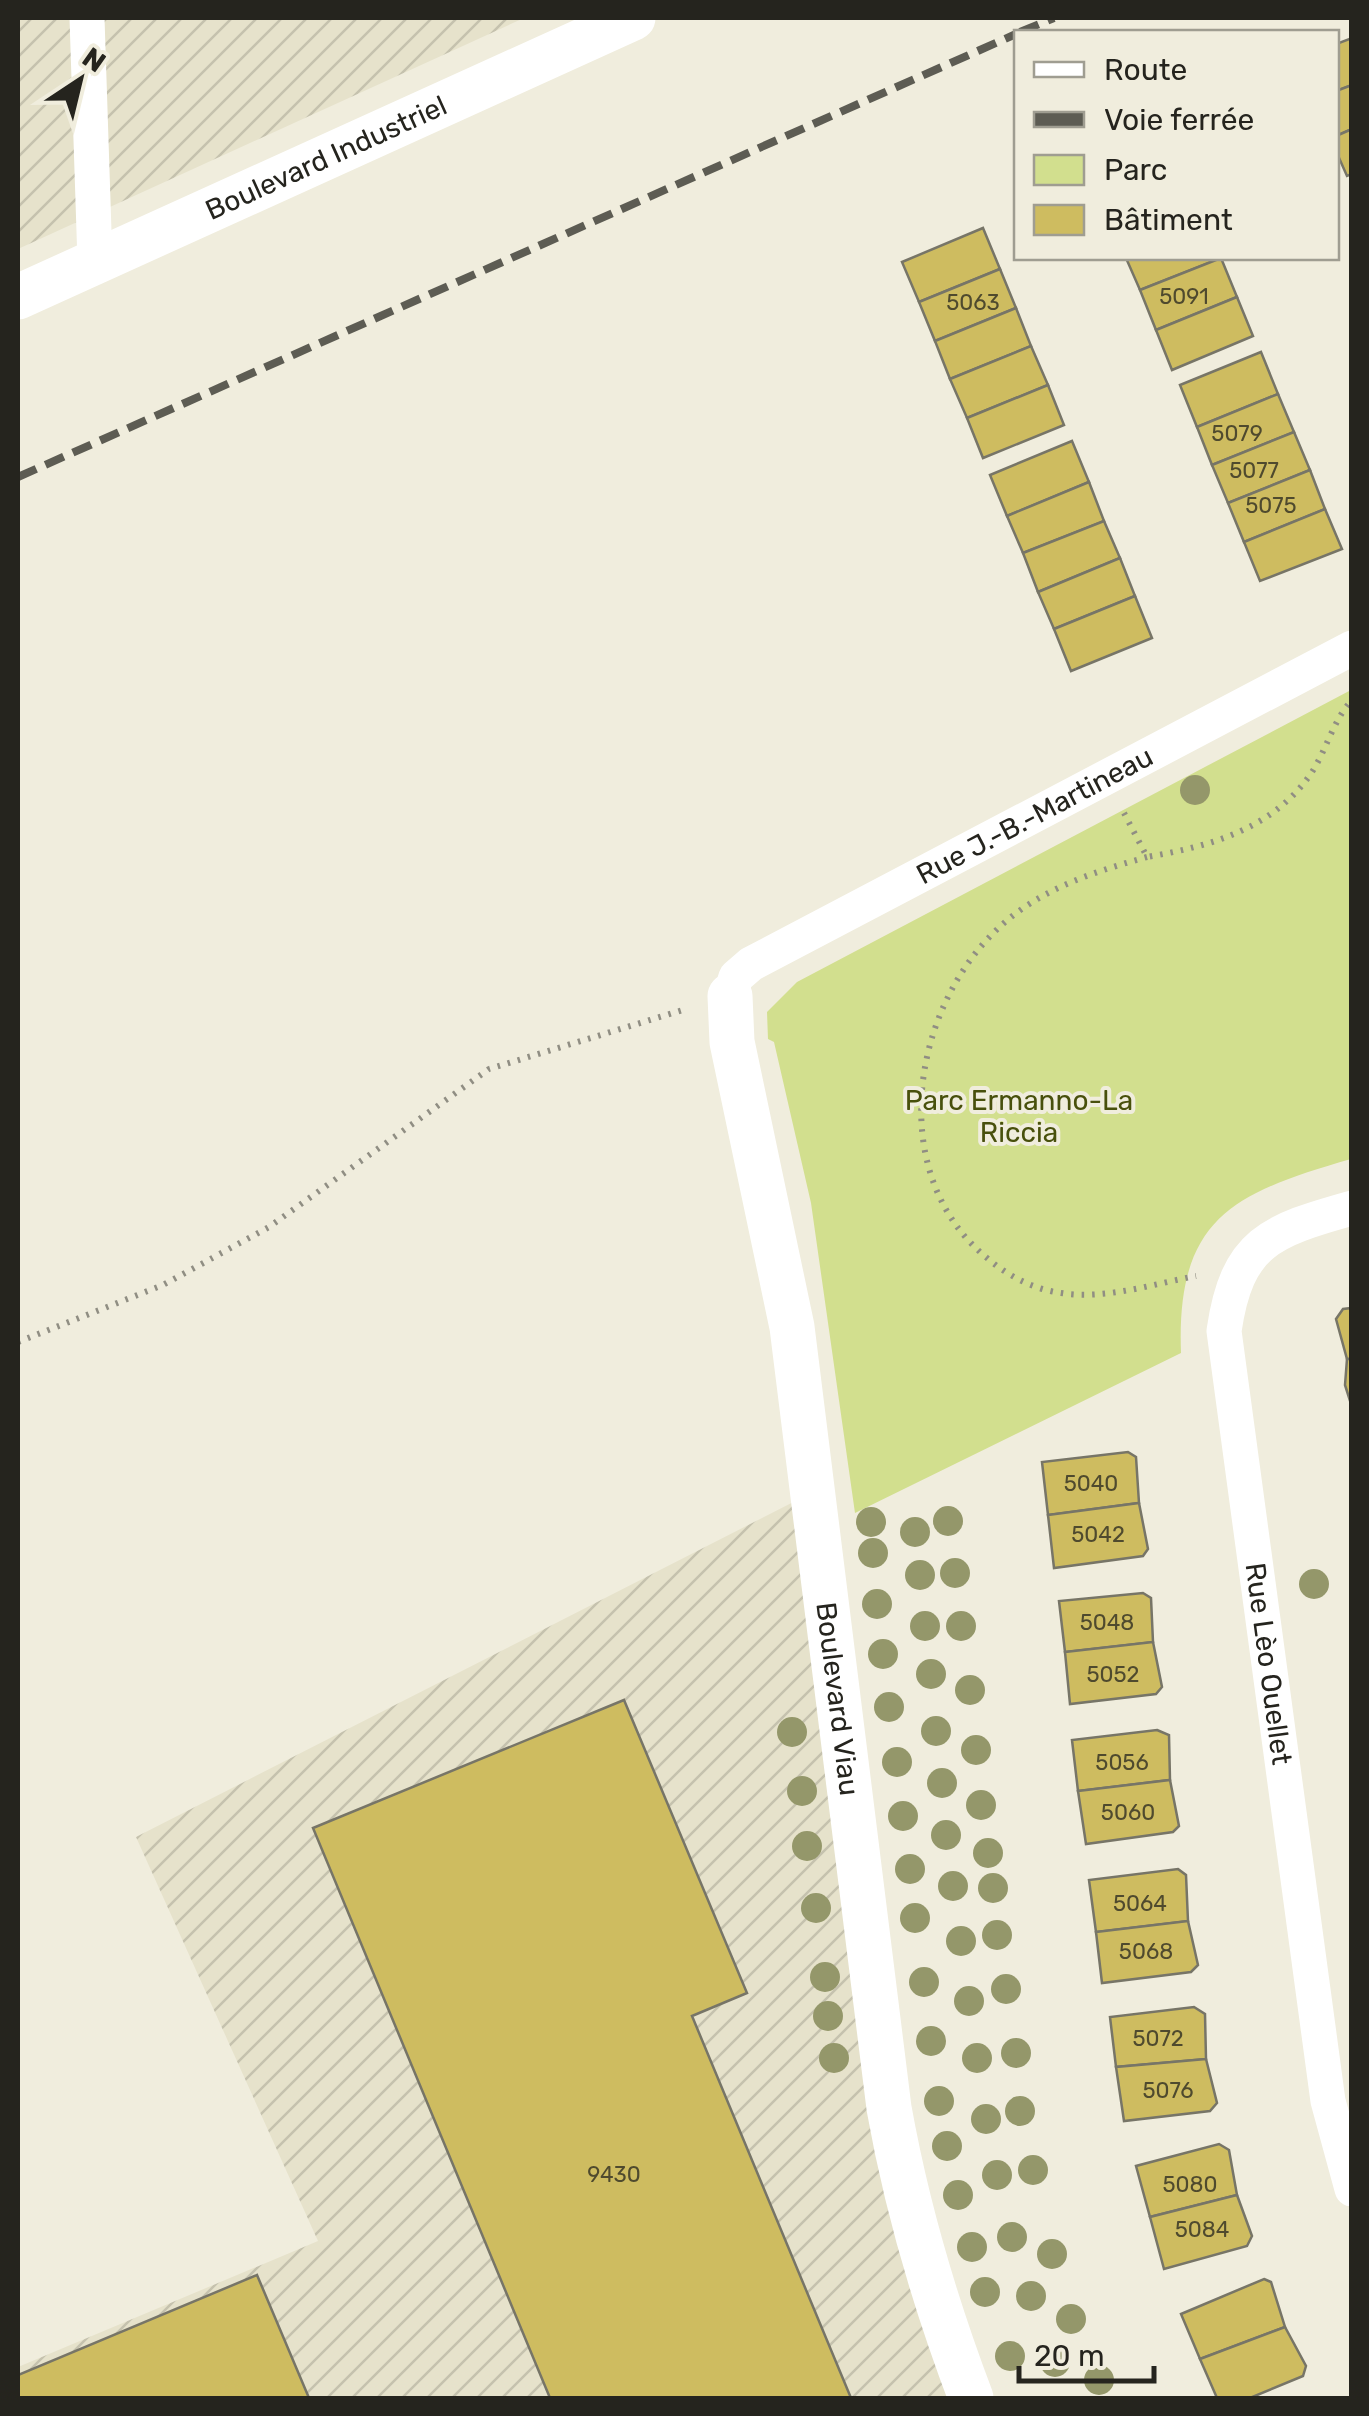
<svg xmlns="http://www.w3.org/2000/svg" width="1369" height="2416" font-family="Rubik,sans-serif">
	<defs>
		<pattern id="industrial-furrows" width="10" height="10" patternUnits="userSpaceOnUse" patternTransform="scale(2.5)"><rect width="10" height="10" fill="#e6e2cb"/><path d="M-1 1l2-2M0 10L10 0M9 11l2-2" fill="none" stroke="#c5c2ae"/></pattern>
	</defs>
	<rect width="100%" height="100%" fill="#f0eddd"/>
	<g fill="url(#industrial-furrows)">
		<polygon points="18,18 524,18 18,249"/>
		<polygon points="811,1493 863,1963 971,2398 18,2398 18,2367 318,2241 136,1837"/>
	</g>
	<path fill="#d2df8e" d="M1351,690V1159C1234,1193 1176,1217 1181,1353L855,1513L811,1203L774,1042L768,1039L767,1012L797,982Z"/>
	<g fill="#cebc60" stroke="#777567" stroke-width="2.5">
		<polygon points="1352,38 1352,85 1336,91 1336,44"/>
		<polygon points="1352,85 1352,129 1336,136 1336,91"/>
		<polygon points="1352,129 1352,174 1347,176 1336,151 1336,136"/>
		<polygon points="983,228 1000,269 919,302 902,262"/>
		<polygon points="1126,258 1221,258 1140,290"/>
		<polygon points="1221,258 1237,297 1156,330 1140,290"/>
		<polygon points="1000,269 1016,308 935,341 919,302"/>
		<polygon points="1237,297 1253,336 1172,370 1156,330"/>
		<polygon points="1016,308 1031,346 950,379 935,341"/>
		<polygon points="1031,346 1048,385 967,418 950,379"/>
		<polygon points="1261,352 1278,394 1197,427 1180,385"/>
		<polygon points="1048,385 1064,425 983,458 967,418"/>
		<polygon points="1278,394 1294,432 1212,465 1197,427"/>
		<polygon points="1294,432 1310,470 1228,503 1212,465"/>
		<polygon points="1072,441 1089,482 1007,516 990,475"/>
		<polygon points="1310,470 1325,509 1244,542 1228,503"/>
		<polygon points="1089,482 1104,521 1023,553 1007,516"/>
		<polygon points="1325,509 1342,549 1260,581 1244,542"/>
		<polygon points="1104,521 1120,558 1038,592 1023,553"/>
		<polygon points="1120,558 1135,596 1054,629 1038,592"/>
		<polygon points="1135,596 1152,638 1071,671 1054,629"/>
		<polygon points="1352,1308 1352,1359 1347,1359 1336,1319 1343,1309"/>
		<polygon points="1347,1359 1352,1359 1352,1407 1345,1385"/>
		<polygon points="1128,1452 1136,1457 1139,1503 1048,1515 1042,1462"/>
		<polygon points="1139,1503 1148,1549 1143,1556 1054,1568 1048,1515"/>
		<polygon points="1143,1593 1151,1598 1153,1642 1065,1652 1059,1601"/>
		<polygon points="1153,1642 1162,1687 1156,1694 1070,1704 1065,1652"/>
		<polygon points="624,1700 747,1993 692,2016 851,2398 550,2398 313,1828"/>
		<polygon points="1157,1730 1169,1735 1170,1780 1078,1791 1072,1740"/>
		<polygon points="1170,1780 1179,1826 1173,1832 1086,1844 1078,1791"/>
		<polygon points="1178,1869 1186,1875 1188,1921 1096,1932 1089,1880"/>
		<polygon points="1188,1921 1198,1965 1191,1972 1102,1983 1096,1932"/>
		<polygon points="1194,2007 1205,2014 1206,2059 1116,2067 1110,2017"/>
		<polygon points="1206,2059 1217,2103 1210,2111 1124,2121 1116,2067"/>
		<polygon points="1219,2144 1229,2150 1237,2195 1150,2217 1136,2166"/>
		<polygon points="1237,2195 1252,2236 1247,2246 1164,2269 1150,2217"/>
		<polygon points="257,2275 309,2398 18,2398 18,2375"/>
		<polygon points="1264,2279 1271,2282 1285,2327 1200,2359 1181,2314"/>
		<polygon points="1285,2327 1306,2366 1303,2376 1250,2398 1217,2398 1200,2359"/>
	</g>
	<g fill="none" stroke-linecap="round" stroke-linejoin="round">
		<g stroke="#908e83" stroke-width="6" stroke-dasharray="2.5 8" stroke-linecap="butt">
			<path d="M1124,813L1147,857C1210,846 1271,830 1310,775C1326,752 1333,720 1352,700"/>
			<path d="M1147,857C1097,871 1045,887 1004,923C910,1005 885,1175 987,1258C1008,1276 1033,1289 1061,1293C1105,1300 1153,1284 1196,1276"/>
			<polyline points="18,1342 163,1285 269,1227 489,1069 686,1009"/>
		</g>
		<g stroke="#fff" stroke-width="35">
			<polyline points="87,18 95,262"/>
			<path id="s1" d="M730,996L736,977L751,964L1352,648"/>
			<path id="s2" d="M1352,1208C1270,1231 1237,1242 1224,1331L1328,2101L1352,2189"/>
		</g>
		<g stroke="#fff" stroke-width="45">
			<path id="s3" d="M18,297L633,18"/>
			<path id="s4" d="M730,996L732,1042L792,1327L889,2108C907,2209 935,2303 971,2398"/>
		</g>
		<g stroke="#5d5c53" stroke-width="8" stroke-dasharray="20 10" stroke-linecap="butt">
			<polyline points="1020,32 1054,18"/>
			<polyline points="18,477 1016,34"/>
		</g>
	</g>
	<g fill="#94976a">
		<circle cx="1195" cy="790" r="15"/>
		<circle cx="948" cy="1521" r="15"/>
		<circle cx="871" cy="1522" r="15"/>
		<circle cx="915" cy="1532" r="15"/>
		<circle cx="873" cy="1553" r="15"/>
		<circle cx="955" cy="1573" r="15"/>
		<circle cx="920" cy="1575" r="15"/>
		<circle cx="1314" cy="1584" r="15"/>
		<circle cx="877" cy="1604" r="15"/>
		<circle cx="925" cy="1626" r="15"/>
		<circle cx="961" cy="1626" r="15"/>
		<circle cx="883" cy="1654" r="15"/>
		<circle cx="931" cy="1674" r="15"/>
		<circle cx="970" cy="1690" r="15"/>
		<circle cx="889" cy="1707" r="15"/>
		<circle cx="936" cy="1731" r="15"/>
		<circle cx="792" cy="1732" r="15"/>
		<circle cx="976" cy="1750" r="15"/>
		<circle cx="897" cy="1762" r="15"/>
		<circle cx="942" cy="1783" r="15"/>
		<circle cx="802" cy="1791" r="15"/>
		<circle cx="981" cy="1805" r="15"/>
		<circle cx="903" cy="1816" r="15"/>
		<circle cx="946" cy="1835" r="15"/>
		<circle cx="807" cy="1846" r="15"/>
		<circle cx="988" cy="1853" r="15"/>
		<circle cx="910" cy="1869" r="15"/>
		<circle cx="953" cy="1886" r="15"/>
		<circle cx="993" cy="1888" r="15"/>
		<circle cx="816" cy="1908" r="15"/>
		<circle cx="915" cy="1918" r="15"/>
		<circle cx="997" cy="1935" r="15"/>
		<circle cx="961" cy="1941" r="15"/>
		<circle cx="825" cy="1977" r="15"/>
		<circle cx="924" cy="1982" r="15"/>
		<circle cx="1006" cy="1989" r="15"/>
		<circle cx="969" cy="2001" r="15"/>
		<circle cx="828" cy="2016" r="15"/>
		<circle cx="931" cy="2041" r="15"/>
		<circle cx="1016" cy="2053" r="15"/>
		<circle cx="834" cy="2058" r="15"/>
		<circle cx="977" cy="2058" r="15"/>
		<circle cx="939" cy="2101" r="15"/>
		<circle cx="1020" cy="2111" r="15"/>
		<circle cx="986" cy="2119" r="15"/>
		<circle cx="947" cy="2146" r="15"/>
		<circle cx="1033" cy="2170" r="15"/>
		<circle cx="997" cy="2175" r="15"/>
		<circle cx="958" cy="2195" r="15"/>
		<circle cx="1012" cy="2237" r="15"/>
		<circle cx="972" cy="2247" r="15"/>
		<circle cx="1052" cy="2254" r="15"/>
		<circle cx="985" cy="2292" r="15"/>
		<circle cx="1031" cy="2296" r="15"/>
		<circle cx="1071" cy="2319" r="15"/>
		<circle cx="1010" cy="2356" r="15"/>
		<circle cx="1055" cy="2362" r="15"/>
		<circle cx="1099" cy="2380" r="15"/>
	</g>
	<g text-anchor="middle" stroke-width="8" stroke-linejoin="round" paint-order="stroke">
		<g font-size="22" fill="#4f4a2e">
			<text x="1184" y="304">5091</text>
			<text x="973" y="310">5063</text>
			<text x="1237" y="441">5079</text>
			<text x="1254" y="478">5077</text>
			<text x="1271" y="513">5075</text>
			<text x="1091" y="1491">5040</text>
			<text x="1098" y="1542">5042</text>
			<text x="1107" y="1630">5048</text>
			<text x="1113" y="1682">5052</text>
			<text x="1122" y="1770">5056</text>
			<text x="1128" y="1820">5060</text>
			<text x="1140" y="1911">5064</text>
			<text x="1146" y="1959">5068</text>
			<text x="1158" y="2046">5072</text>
			<text x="1168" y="2098">5076</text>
			<text x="614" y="2182">9430</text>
			<text x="1190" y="2192">5080</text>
			<text x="1202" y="2237">5084</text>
		</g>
		<g font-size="28" fill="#25241e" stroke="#f0eddd">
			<text dy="10" stroke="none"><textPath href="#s3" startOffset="338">Boulevard Industriel</textPath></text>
			<text dy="10" stroke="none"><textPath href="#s1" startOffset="360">Rue J.-B.-Martineau</textPath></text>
			<text dy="10" stroke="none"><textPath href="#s2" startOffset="530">Rue Lèo Ouellet</textPath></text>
			<text dy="10" stroke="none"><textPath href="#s4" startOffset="712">Boulevard Viau</textPath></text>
		</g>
		<g font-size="28" fill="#48500c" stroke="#f0eddd">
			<text x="1019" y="1110">Parc Ermanno-La<tspan x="1019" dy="32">Riccia</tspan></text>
		</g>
	</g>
	<rect width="1369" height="2416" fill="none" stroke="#25241e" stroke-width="40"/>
	<rect x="1014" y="30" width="325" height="230" fill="#f0eddd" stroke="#9f9d91" stroke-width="2.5"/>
	<rect x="1034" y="62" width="50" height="15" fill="#ffffff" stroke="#9f9d91" stroke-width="2.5"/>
	<text x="1104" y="80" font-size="30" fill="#25241e">Route</text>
	<rect x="1034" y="112" width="50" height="15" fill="#5d5c53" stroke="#9f9d91" stroke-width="2.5"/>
	<text x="1104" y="130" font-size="30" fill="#25241e">Voie ferrée</text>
	<rect x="1034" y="155" width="50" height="30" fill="#d2df8e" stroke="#9f9d91" stroke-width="2.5"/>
	<text x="1104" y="180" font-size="30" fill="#25241e">Parc</text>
	<rect x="1034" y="205" width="50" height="30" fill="#cebc60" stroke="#9f9d91" stroke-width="2.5"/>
	<text x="1104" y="230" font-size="30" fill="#25241e">Bâtiment</text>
	<g transform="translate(80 80) rotate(35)" stroke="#f0eddd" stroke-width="8" paint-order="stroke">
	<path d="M0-8L18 38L0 25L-18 38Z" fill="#25241e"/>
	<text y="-15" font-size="28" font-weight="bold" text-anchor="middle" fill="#25241e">N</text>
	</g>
	<path d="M1019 2366v15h135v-15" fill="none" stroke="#25241e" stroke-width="5"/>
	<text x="1034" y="2366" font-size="30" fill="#25241e" stroke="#f0eddd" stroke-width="8" paint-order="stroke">20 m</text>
</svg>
